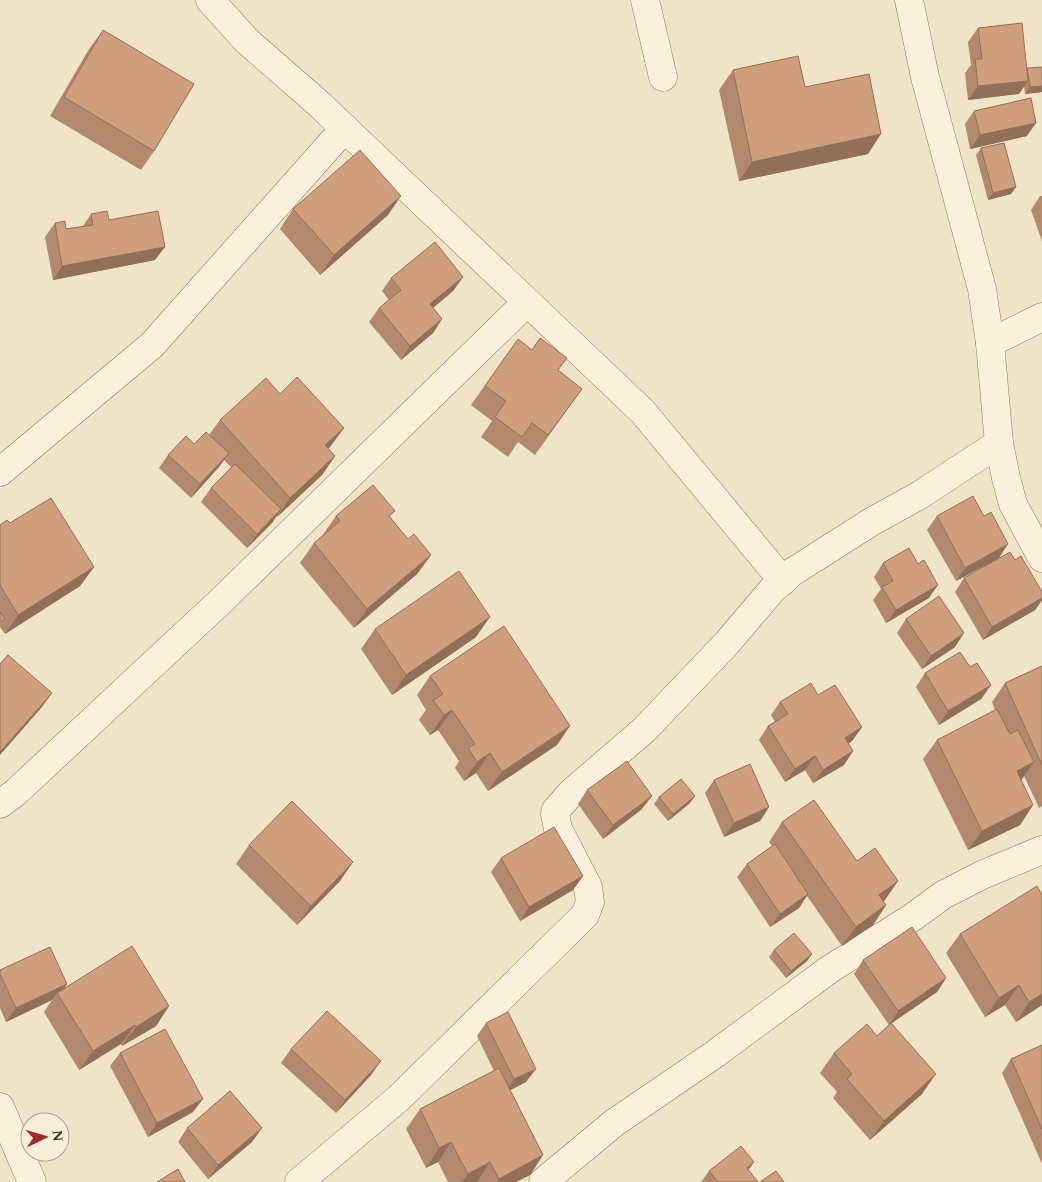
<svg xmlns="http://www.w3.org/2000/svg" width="1042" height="1182" font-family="Spectral,serif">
	<rect width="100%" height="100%" fill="#f0e4c8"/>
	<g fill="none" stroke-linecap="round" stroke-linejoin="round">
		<g stroke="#8d765c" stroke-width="29">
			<g id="minor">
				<polyline points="210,0 247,41 318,103 643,412 783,581"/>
				<polyline points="645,0 663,77"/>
				<polyline points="909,0 925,77 982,289 990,343 999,443 1006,478 1013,504 1042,558"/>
				<polyline points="990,343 1042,317"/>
				<polyline points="0,472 152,345 345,128"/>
				<polyline points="0,804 15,793 223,599 527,302"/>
				<polyline points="0,1107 32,1182"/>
				<polyline points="299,1182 399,1098 585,915 590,902 588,887 558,829 555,814 556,810 572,792 644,730 727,643 772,590 791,573 871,522 920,495 999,443"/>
				<polyline points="543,1182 614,1123 715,1054 830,969 913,917 943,895 982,875 1042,850"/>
			</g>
		</g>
		<use href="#minor" stroke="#faf1dc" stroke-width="28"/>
	</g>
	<g fill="#b2896c">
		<polygon points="978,28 1027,69 1042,92 1025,94 1024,86 1019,94 968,100 965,73 971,65 968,42"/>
		<polygon points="103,30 154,151 141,170 50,116 89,49"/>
		<polygon points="733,70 805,87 868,154 739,181 719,90"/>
		<polygon points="974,111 1027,136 970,149 965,124"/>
		<polygon points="981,148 1011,194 988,200 976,155"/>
		<polygon points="1040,196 1042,196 1042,241 1031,210"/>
		<polygon points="293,209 388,215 320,275 280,229"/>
		<polygon points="91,214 109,220 155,260 53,280 45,237 55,223 66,229 83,226"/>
		<polygon points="391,278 454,290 433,308 442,319 433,333 401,360 369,322 379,308 389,300 382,291"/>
		<polygon points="518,339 582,389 535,455 518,442 508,457 481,437 492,421 471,405"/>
		<polygon points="280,394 344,428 328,449 335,456 322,475 277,517 276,516 272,523 247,548 201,502 211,488 231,467 224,460 219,467 191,498 159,468 168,455 194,444 209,435 220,420"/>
		<polygon points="336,516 390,518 408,539 431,555 417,574 354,628 300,563 314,543 322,536"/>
		<polygon points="937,516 999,558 956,581 927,530"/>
		<polygon points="10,523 94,567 80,586 5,634 0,627 0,525"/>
		<polygon points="1015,560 1042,592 1042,600 1035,610 983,640 955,592 964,578"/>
		<polygon points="883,563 929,598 886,623 873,600 881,589 874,577"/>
		<polygon points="906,619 955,647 922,669 897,633"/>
		<polygon points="375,629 476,637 392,695 361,649"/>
		<polygon points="1042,666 1042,806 1039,808 1024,776 1021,780 1033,805 1020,825 968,850 923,759 937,740 995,710 992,702 1005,683"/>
		<polygon points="970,667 991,685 981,699 939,725 916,687 925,673"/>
		<polygon points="430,676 557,745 488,791 476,773 464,781 455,768 459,761 438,730 430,735 419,720 426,710 417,695"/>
		<polygon points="818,695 862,727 852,741 848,744 853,751 844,765 813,783 805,770 785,782 759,740 768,726 775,722 771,715 780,702"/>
		<polygon points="714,780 769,807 760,821 724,837 705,793"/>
		<polygon points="587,790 642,809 603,839 578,804"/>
		<polygon points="659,797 690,803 668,821 654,804"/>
		<polygon points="782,822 857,861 898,881 883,901 886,905 873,925 842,946 807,896 799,908 770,927 737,877 747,864 772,846 769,842"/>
		<polygon points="249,845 340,881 297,925 236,864"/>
		<polygon points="501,858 583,876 573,890 520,921 491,872"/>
		<polygon points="1042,895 1042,1005 1016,1022 1005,1005 985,1017 946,953 960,934"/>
		<polygon points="774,950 812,954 807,961 786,978 769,957"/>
		<polygon points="863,960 946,978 937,992 889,1025 854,974"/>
		<polygon points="0,970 67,984 64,989 169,1006 156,1026 122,1046 121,1044 79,1070 44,1012 52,1000 6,1022 0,1008"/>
		<polygon points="486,1023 526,1082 510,1090 543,1155 530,1175 516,1182 448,1182 438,1162 426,1168 406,1129 420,1109 494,1071 477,1036"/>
		<polygon points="1042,1045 1042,1164 1002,1073 1011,1059"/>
		<polygon points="291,1049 371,1075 336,1113 281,1063"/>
		<polygon points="120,1053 193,1112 148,1137 110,1066"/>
		<polygon points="834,1053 922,1094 870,1140 833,1098 837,1092 820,1073"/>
		<polygon points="187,1128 252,1142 208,1179 178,1142"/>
		<polygon points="754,1162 748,1170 758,1182 701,1182 709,1171"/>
	</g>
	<g fill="#916f58">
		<polygon points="1028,81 1019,94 968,100 978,86"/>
		<polygon points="1042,86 1042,92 1025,94 1030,87"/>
		<polygon points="1036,123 1027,136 970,149 980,135"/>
		<polygon points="881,134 868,154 739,181 752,162"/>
		<polygon points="1016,187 1011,194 988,200 993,193"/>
		<polygon points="401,196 388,215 320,275 334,255"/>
		<polygon points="165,247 155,260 53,280 62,266"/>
		<polygon points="463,277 454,290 421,318 430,304"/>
		<polygon points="442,319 433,333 401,360 410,346"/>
		<polygon points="344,428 330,447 311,465 325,445"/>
		<polygon points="229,453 219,467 191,498 200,484"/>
		<polygon points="335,456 322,475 277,517 290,498"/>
		<polygon points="281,509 272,523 247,548 257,534"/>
		<polygon points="1008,544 999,558 956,581 965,568"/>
		<polygon points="431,555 417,574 354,628 367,609"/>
		<polygon points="94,567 80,586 5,634 18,615"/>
		<polygon points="938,585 929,598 886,623 896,610"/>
		<polygon points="1042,598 1042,600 1035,610 983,640 992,627"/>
		<polygon points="490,617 476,637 392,695 406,675"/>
		<polygon points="964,633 955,647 922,669 931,656"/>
		<polygon points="991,685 981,699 939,725 948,711"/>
		<polygon points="52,693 42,707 0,755 0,752"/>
		<polygon points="452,710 438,730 430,735 444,715"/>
		<polygon points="570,726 557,745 488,791 502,772"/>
		<polygon points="862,727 852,741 835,752 845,738"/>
		<polygon points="853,751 844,765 813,783 823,770"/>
		<polygon points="490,753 476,773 464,781 477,762"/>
		<polygon points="815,756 805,770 785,782 795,769"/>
		<polygon points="1034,762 1020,782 1017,771"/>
		<polygon points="652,796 642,809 603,839 613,825"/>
		<polygon points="695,796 690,803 668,821 673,814"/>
		<polygon points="1033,805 1020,825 968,850 982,831"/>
		<polygon points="769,807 760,821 724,837 734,823"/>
		<polygon points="353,862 340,881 297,925 311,906"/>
		<polygon points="583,876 573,890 520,921 529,907"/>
		<polygon points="898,881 885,900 865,914 879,895"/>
		<polygon points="808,894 799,908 770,927 780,914"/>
		<polygon points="886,905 873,925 842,946 856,927"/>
		<polygon points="812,954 807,961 786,978 791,971"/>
		<polygon points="946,978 937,992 889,1025 898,1011"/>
		<polygon points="67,984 59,996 57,993 52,1000 6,1022 16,1008"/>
		<polygon points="1019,985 1005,1005 985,1017 999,998"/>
		<polygon points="1042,994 1042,1005 1016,1022 1029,1002"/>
		<polygon points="169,1006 156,1026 122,1046 136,1027"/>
		<polygon points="135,1025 121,1044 79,1070 93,1051"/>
		<polygon points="381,1061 371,1075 336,1113 345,1100"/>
		<polygon points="536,1069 526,1082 505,1093 514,1079"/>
		<polygon points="936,1074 922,1094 870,1140 884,1121"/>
		<polygon points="203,1099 193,1112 148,1137 157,1123"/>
		<polygon points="262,1128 252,1142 208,1179 218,1165"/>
		<polygon points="451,1142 438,1162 426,1168 439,1148"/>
		<polygon points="543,1155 530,1175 516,1182 497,1182 499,1179"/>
		<polygon points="490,1162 477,1182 462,1182 468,1174"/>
		<polygon points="754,1162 744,1176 747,1168"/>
	</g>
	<g fill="#cf9f7d" stroke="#916f58">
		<polygon points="1022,23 1028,81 978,86 975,59 982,59 978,28"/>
		<polygon points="103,30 194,84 154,151 64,97"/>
		<polygon points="798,56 805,87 869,74 881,134 752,162 733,70"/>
		<polygon points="1042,67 1042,86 1030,87 1027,68"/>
		<polygon points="1031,98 1036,123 980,135 974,111"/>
		<polygon points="1004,143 1016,187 993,193 981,148"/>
		<polygon points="360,150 401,196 334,255 293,209"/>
		<polygon points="107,211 109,220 158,211 165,247 62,266 55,223 65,221 66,229 93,225 91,214"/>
		<polygon points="435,242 463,277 430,304 442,319 410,346 379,308 401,290 391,278"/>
		<polygon points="540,338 567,358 558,370 582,389 548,435 532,423 522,437 495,417 506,401 485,386 518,339 532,350"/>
		<polygon points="297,377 344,428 325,445 335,456 290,498 220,420 266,378 280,394"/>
		<polygon points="206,432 229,453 200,484 168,455 186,436 194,444"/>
		<polygon points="235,464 281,509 257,534 211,488"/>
		<polygon points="373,485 395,511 389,516 408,539 414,534 431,555 367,609 314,543 340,521 336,516"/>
		<polygon points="973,496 984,516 991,512 1008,544 965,568 937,516"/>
		<polygon points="51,498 94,567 18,615 0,585 0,525 7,520 10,523"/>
		<polygon points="909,548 918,564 924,560 938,585 896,610 882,587 893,581 883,563"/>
		<polygon points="1010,552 1015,560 1021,556 1042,592 1042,598 992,627 964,578"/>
		<polygon points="459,571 490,617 406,675 375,629"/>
		<polygon points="939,596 964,633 931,656 906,619"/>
		<polygon points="0,612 5,619 0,622"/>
		<polygon points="504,626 570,726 502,772 490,753 477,762 468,748 475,744 452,710 444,715 433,700 443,694 430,676"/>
		<polygon points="960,652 970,667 977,663 991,685 948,711 925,673"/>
		<polygon points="8,655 52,693 0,752 0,664"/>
		<polygon points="1042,666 1042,765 1005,683"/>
		<polygon points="811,683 818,695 835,685 862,727 845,738 853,751 823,770 815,756 795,769 768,726 788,714 780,702"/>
		<polygon points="997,709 1010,734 1018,730 1034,762 1017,771 1033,805 982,831 937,740"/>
		<polygon points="627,761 652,796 613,825 587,790"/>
		<polygon points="750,764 769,807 734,823 714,780"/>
		<polygon points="681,779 695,796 673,814 659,797"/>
		<polygon points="814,800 857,861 875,848 898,881 879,895 886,905 856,927 782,822"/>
		<polygon points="292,801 353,862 311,906 249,845"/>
		<polygon points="554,827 583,876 529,907 501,858"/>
		<polygon points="775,844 808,894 780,914 747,864"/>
		<polygon points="1037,886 1042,895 1042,994 1029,1002 1019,985 999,998 960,934"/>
		<polygon points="912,927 946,978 898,1011 863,960"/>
		<polygon points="794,933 812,954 791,971 774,950"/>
		<polygon points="132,946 169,1006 136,1027 135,1025 93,1051 57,993"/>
		<polygon points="50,947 67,984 16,1008 0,974 0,970"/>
		<polygon points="327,1011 381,1061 345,1100 291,1049"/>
		<polygon points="508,1012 536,1069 514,1079 486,1023"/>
		<polygon points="891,1023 936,1074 884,1121 847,1079 852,1074 834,1053 867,1024 877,1036"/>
		<polygon points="165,1029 203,1099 157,1123 120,1053"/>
		<polygon points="1042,1045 1042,1129 1011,1059"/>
		<polygon points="499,1068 543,1155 499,1179 490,1162 468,1174 451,1142 439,1148 420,1109"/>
		<polygon points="230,1091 262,1128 218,1165 187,1128"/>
		<polygon points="741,1146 754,1162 747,1168 758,1182 718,1182 709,1171"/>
		<polygon points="178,1169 185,1182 157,1182"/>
		<polygon points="776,1171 784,1182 760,1182"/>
	</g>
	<g transform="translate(45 1137) rotate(85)"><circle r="24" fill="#f7eed8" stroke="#ada18e"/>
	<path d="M0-4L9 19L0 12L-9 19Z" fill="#9e2a2b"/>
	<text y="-8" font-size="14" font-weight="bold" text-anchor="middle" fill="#3d2e20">N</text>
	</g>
</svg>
